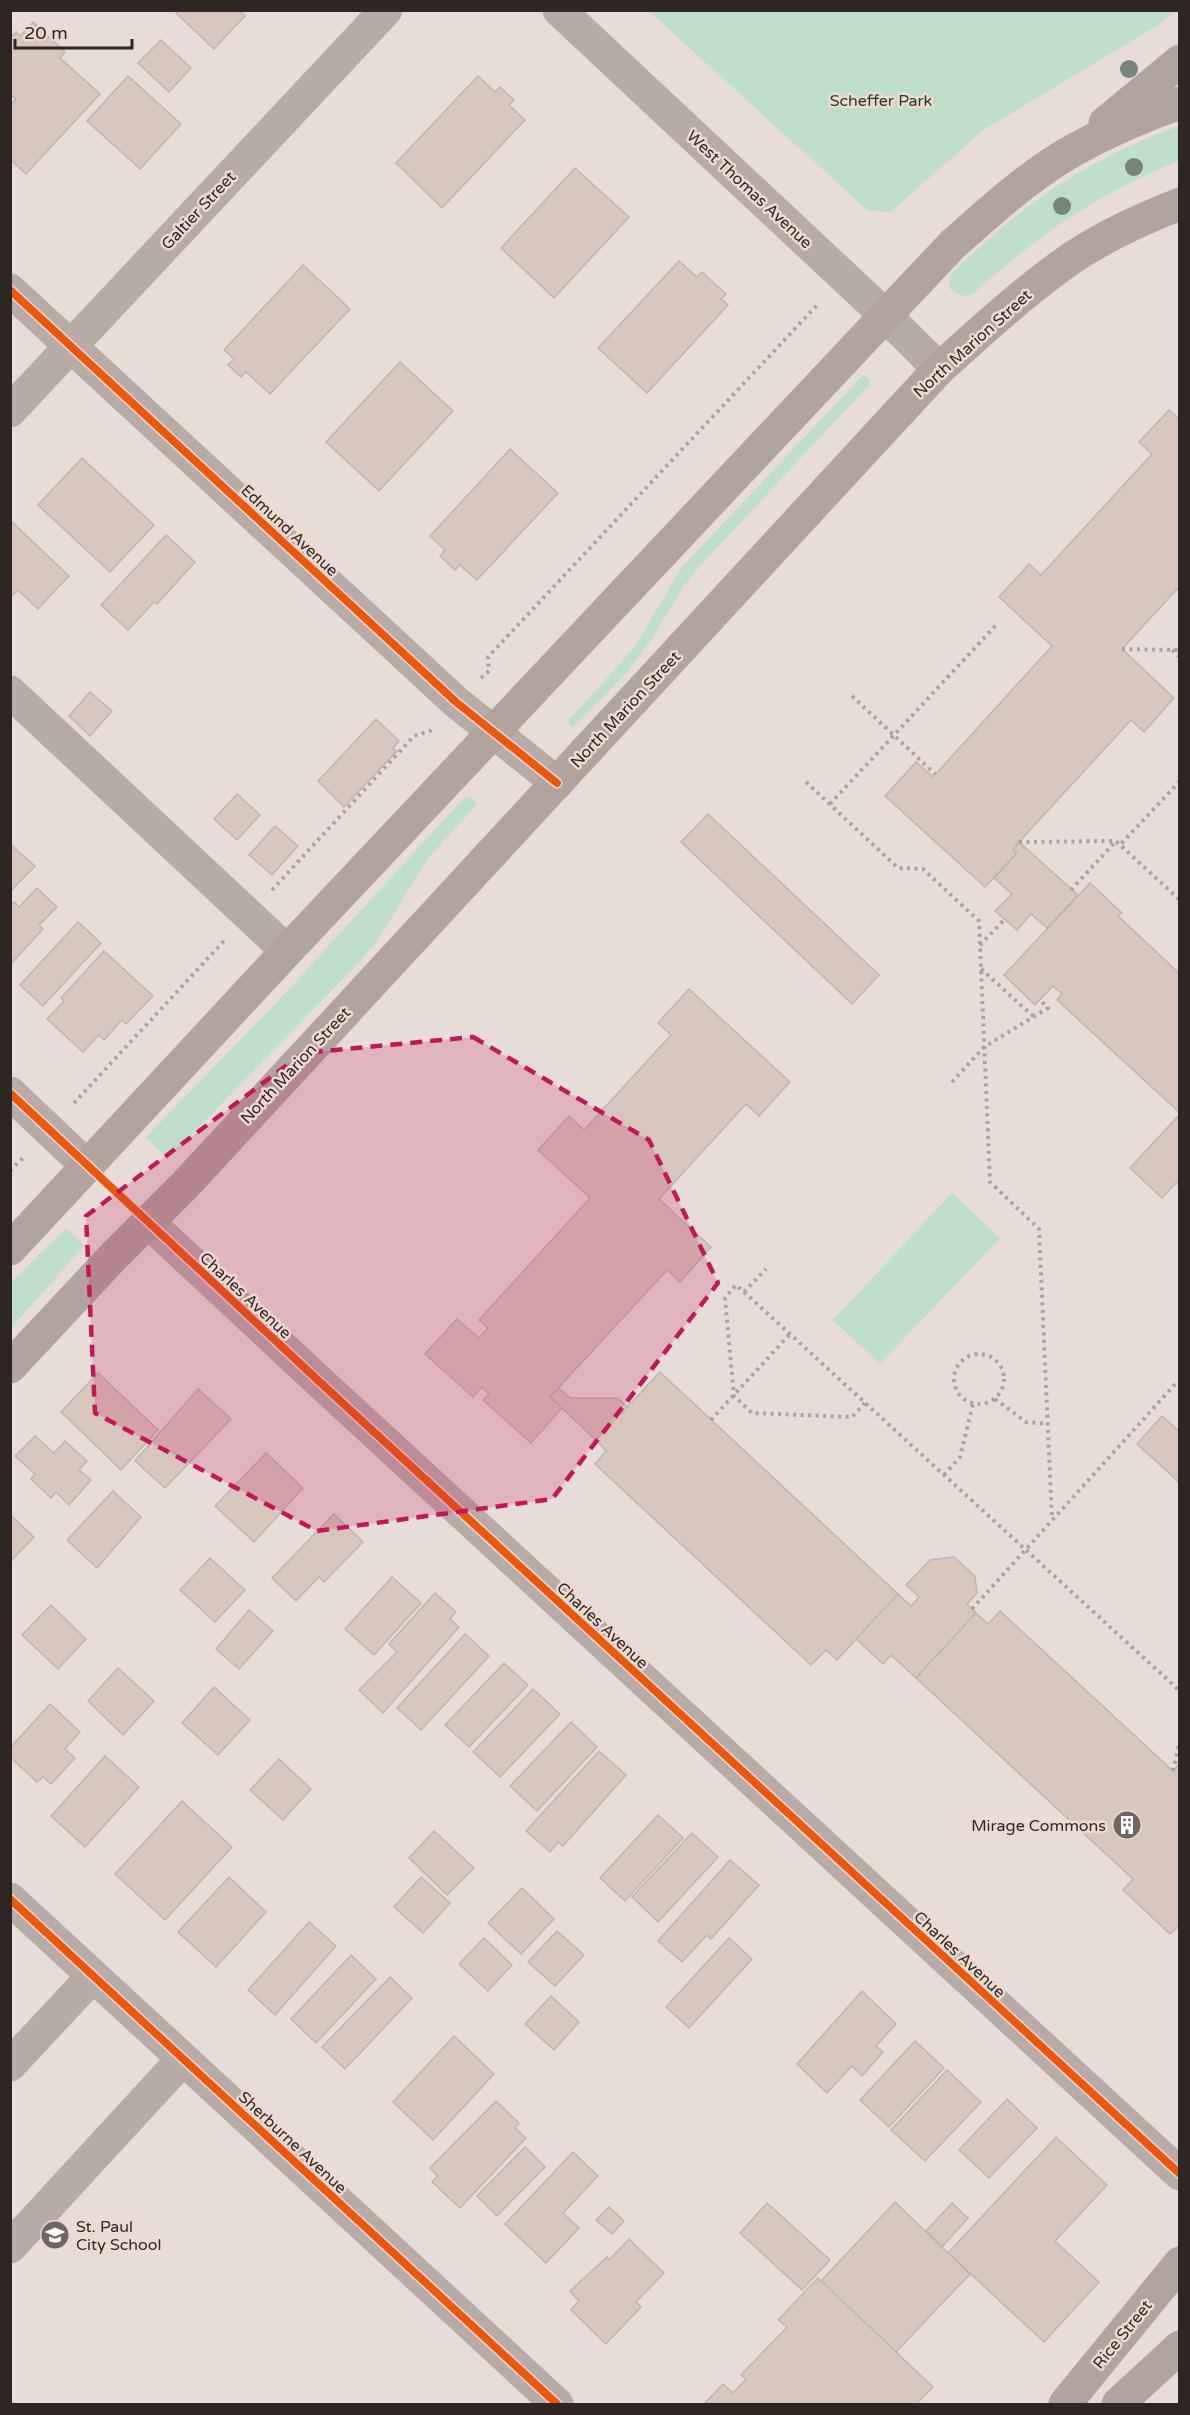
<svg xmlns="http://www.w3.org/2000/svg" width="1190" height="2415" font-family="'Varela Round',sans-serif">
	<rect width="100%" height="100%" fill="#e8dcd8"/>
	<g fill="#bfdec8">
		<polygon points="649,11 1176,11 1158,25 982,131 891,212 867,210"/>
		<path d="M1179,126V161C1097,194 1040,234 974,293C964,298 958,296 950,289L949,280L953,272C977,250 1000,228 1026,208C1072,173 1125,145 1179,126Z"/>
		<polygon points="863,375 870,380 869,385 700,566 683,587 653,637 627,673 573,728 569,725 569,720 634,648 682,567"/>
		<polygon points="470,797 477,803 474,808 428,858 379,938 363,958 168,1159 146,1137 278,1001 464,798"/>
		<polygon points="952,1193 1000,1238 880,1364 833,1320"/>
		<polygon points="66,1228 84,1246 11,1328 11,1282"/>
	</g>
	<g fill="#d8c5bb" stroke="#bdb4b0" stroke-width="1.5">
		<polygon points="178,10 239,10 245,16 214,49 176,13"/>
		<polygon points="33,22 65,52 60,58 100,94 26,174 10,159 10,105 16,99 10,94 10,38 16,32 20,36"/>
		<polygon points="161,40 191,68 169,92 138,63"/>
		<polygon points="128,76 181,124 140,169 87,121"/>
		<polygon points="478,76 495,92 500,87 514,100 509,105 525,120 442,208 396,163"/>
		<polygon points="575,168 629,217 554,298 501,248"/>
		<polygon points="679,261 697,277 702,272 726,294 721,299 728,305 647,393 598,348"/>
		<polygon points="303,265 350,309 270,394 246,372 241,377 228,365 234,359 224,350"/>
		<polygon points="400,362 453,411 379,491 326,442"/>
		<polygon points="1169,410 1180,420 1180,586 1122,649 1174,698 1144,732 1131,720 1019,842 1013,849 1017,853 985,887 885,796 916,762 933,777 1052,646 999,597 1029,564 1041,575 1152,454 1139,442"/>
		<polygon points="510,449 558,493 477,580 460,565 455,570 440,556 445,550 430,536"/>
		<polygon points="82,458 154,525 110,572 38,505"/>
		<polygon points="10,520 69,576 38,609 18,590 13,595 10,593"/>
		<polygon points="166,535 195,562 157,604 154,602 128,630 101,605"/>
		<polygon points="90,692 112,711 90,736 69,716"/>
		<polygon points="376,719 399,741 393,748 397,751 344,807 318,781"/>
		<polygon points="237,794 260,815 237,840 214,819"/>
		<polygon points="708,814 879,975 852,1004 681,842"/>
		<polygon points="275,826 298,846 272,875 249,855"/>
		<polygon points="1019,842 1078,895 1047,928 1031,914 1017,930 995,911 1012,894 994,878 1017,853 1013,849"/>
		<polygon points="10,844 35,866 10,892"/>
		<polygon points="1090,883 1122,913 1118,916 1180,974 1180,1113 1057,1000 1062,994 1053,986 1035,1005 1004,975"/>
		<polygon points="37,888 57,907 39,925 43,929 10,965 10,905 14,902 19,907"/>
		<polygon points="78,922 101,943 43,1006 20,985"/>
		<polygon points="104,951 153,996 126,1024 122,1020 104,1040 99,1035 83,1052 47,1019 64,1001 61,998"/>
		<polygon points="689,989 790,1082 759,1116 746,1104 659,1199 711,1247 680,1282 667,1270 550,1397 562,1408 531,1443 483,1400 489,1394 482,1387 473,1397 425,1354 457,1319 479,1338 488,1328 479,1320 590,1198 538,1150 569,1116 584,1130 671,1035 658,1023"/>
		<polygon points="1180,1114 1180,1186 1176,1183 1162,1198 1130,1168"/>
		<polygon points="660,1372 898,1594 837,1660 826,1650 811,1665 595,1464 606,1451 596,1440"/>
		<polygon points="98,1373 158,1430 121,1470 61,1412"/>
		<polygon points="559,1388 570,1398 618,1398 627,1407 596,1440 550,1397"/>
		<polygon points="198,1389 231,1419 165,1488 135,1461"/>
		<polygon points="1162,1416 1180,1432 1180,1483 1137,1444"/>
		<polygon points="35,1436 54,1453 65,1441 87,1461 79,1470 91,1480 69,1505 56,1492 51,1498 31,1479 35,1474 15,1456"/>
		<polygon points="266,1453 303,1488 254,1542 215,1506"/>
		<polygon points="113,1491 141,1517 97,1568 67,1540"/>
		<polygon points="334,1514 363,1542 324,1582 319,1577 296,1601 272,1578"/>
		<polygon points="10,1515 34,1537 10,1562"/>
		<polygon points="954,1557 975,1576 977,1593 967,1604 976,1613 916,1678 891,1655 883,1664 856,1639 898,1594 911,1606 919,1597 906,1585 930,1560"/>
		<polygon points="210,1558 245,1590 215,1622 180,1590"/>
		<polygon points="392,1577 421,1603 374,1655 345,1629"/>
		<polygon points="435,1593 456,1612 450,1619 459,1627 383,1713 359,1690 397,1652 389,1644"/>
		<polygon points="51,1605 86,1639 58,1669 22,1635"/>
		<polygon points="249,1610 273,1631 239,1669 216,1649"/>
		<polygon points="1000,1611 1173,1771 1180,1763 1180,1925 1170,1934 1123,1890 1133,1879 916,1678 976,1613 988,1624"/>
		<polygon points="465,1634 489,1656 421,1730 397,1708"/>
		<polygon points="504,1663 528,1685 469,1747 445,1725"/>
		<polygon points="118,1668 154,1701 123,1735 88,1701"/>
		<polygon points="214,1687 250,1720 218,1755 182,1723"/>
		<polygon points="533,1689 560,1714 500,1777 473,1752"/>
		<polygon points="50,1704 80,1732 65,1749 75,1758 51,1784 43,1777 37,1782 10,1757 10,1748"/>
		<polygon points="571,1722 597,1747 537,1811 510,1786"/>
		<polygon points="599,1751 626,1775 563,1846 558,1842 550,1852 526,1831"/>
		<polygon points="105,1756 139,1787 85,1847 51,1816"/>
		<polygon points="279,1759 311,1789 283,1820 250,1790"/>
		<polygon points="182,1801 232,1847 165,1920 115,1874"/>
		<polygon points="658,1815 683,1838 625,1901 600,1878"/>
		<polygon points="434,1831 474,1868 447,1895 409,1858"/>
		<polygon points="692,1833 718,1857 658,1922 632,1897"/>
		<polygon points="730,1860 759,1885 711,1939 707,1935 682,1962 658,1941"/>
		<polygon points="229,1877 266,1912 216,1967 178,1932"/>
		<polygon points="421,1877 450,1903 423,1933 394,1907"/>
		<polygon points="522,1888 554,1919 521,1954 488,1923"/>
		<polygon points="309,1922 336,1946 275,2015 248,1990"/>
		<polygon points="557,1931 584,1955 555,1986 528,1962"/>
		<polygon points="484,1938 512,1965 488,1991 459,1964"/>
		<polygon points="729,1938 752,1959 689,2028 666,2007"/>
		<polygon points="351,1955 376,1979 316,2043 291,2019"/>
		<polygon points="390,1977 412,1998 345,2069 322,2047"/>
		<polygon points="862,1991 896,2024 876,2046 883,2052 862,2076 852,2066 827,2093 797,2064"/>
		<polygon points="551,1996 579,2022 554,2050 525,2024"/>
		<polygon points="454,2036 494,2074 433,2140 393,2102"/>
		<polygon points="915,2041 944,2068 889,2127 860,2100"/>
		<polygon points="947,2070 981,2102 925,2161 891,2130"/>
		<polygon points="1007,2099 1037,2128 989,2178 959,2150"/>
		<polygon points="496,2101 519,2123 515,2128 526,2138 460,2208 432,2182 438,2176 430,2168"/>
		<polygon points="1056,2137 1107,2185 1055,2241 1099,2282 1044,2342 948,2253"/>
		<polygon points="525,2147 545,2167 497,2216 477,2196"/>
		<polygon points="573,2152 598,2176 563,2213 579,2228 546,2263 505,2224"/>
		<polygon points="895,2202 970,2274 896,2352 821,2281"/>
		<polygon points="767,2203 830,2260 802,2290 740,2233"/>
		<polygon points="952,2203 968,2218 942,2247 926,2231"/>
		<polygon points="609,2207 624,2221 612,2234 596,2220"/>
		<polygon points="629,2239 664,2273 636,2302 641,2307 606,2344 571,2310 579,2301 570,2291 607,2257 609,2260"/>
		<polygon points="818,2278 933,2387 916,2404 704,2404 723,2384 733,2393 746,2379 741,2375 787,2327 778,2320"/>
	</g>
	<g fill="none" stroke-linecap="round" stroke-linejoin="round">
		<g stroke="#aaa09d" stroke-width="4" stroke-dasharray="3 4.5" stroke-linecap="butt">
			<polyline points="1122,649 1180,650"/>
			<polyline points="1172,650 1180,657"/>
			<polyline points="481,678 489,671 488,657 819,303"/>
			<polyline points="852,696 935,774"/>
			<polyline points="1180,781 1120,845 1180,900"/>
			<polyline points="806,782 898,868 923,869 979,921 990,1182 1039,1229 1052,1519"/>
			<polyline points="830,804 997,624"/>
			<polyline points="1019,842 1116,841 1120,845"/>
			<polyline points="272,890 414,736 430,731 433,729"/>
			<polyline points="1071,890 1115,842"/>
			<polyline points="980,945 1004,920"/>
			<polyline points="981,969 1034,1017"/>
			<polyline points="952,1082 984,1047 1048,1008 1040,1000"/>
			<polyline points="74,1103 224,941"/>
			<polyline points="10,1171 24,1157"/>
			<polyline points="744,1292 766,1269"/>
			<circle cx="979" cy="1379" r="25"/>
			<polyline points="995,1399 1026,1422 1048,1424"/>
			<polyline points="865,1403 852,1417 752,1413 734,1396 725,1298 736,1285 744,1292 1180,1691"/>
			<polyline points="711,1420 790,1334"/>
			<polyline points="944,1475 960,1457 973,1404"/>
			<polyline points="972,1609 1178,1381"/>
			<polyline points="1173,1771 1180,1741"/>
		</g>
		<g stroke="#b7aba7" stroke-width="33">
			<polyline points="559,10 886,316 939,369"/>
			<polyline points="10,290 456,702 557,783"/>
			<polyline points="10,411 386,10"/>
			<polyline points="10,692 287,951"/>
			<polyline points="10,1093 87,1166"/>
			<polyline points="147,1221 323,1385 1180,2174"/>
			<polyline points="10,1899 557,2404"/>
			<polyline points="10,2065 93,1976"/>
			<polyline points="10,2247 183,2059"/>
		</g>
		<g stroke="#b1a39e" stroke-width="33">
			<polyline points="1105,123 1180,61"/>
			<path d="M10,1249L287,951L953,244C991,211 1029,175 1074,150C1108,131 1143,116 1180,103"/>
			<path d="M10,1367L111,1259L186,1184L939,369C979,333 1018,297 1062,265C1097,239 1139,220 1180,204"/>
			<polyline points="1065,2404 1180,2263"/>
			<polyline points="1118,2404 1180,2347"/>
		</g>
		<g stroke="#efd9d1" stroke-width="11">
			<g id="cycleway">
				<polyline points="10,290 456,702 557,783"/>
				<polyline points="10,1093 323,1385 1180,2174"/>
				<polyline points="10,1899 557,2404"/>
			</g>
		</g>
		<use href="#cycleway" stroke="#e8590c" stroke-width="8"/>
	</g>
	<g fill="#768479">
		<circle cx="1129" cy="69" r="9"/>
		<circle cx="1134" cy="167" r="9"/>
		<circle cx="1062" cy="206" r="9"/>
	</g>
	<path fill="#c2185b" fill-opacity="0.2" stroke="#c2185b" stroke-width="4.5" stroke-dasharray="12 8" stroke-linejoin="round" d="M473,1037L649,1140L718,1283L552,1499L317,1531L95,1413L86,1216L303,1053Z"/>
	<defs>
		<g id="building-disc" transform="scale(1.5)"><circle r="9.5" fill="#6f6662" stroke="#efd9d1"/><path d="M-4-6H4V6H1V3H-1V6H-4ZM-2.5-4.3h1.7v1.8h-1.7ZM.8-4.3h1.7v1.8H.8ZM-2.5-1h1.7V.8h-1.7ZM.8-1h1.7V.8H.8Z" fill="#fff"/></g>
		<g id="school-disc" transform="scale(1.5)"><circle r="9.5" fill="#6f6662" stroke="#efd9d1"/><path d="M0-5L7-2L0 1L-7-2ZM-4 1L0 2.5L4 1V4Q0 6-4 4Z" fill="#fff"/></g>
	</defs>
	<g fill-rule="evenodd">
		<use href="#building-disc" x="1127" y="1825"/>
		<use href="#school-disc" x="55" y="2235"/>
	</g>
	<g text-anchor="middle" stroke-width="5" stroke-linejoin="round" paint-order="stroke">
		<g font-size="16" fill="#183c2b" stroke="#efd9d1">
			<text x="881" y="106">Scheffer Park</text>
		</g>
		<g font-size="16" fill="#2e2622" stroke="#efd9d1">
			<text transform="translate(750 189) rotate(43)" y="6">West Thomas Avenue</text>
			<text transform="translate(198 210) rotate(-47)" y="6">Galtier Street</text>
			<text transform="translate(972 343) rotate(-42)" y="6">North Marion Street</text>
			<text transform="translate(290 530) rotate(43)" y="6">Edmund Avenue</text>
			<text transform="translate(625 709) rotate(-47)" y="6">North Marion Street</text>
			<text transform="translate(295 1065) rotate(-47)" y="6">North Marion Street</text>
			<text transform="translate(246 1295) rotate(43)" y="6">Charles Avenue</text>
			<text transform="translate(603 1625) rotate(43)" y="6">Charles Avenue</text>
			<text transform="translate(960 1954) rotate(43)" y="6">Charles Avenue</text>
			<text transform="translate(293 2142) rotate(43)" y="6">Sherburne Avenue</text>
			<text transform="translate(1122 2334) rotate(-51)" y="6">Rice Street</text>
		</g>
		<g font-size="16" fill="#2e2622" stroke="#efd9d1" text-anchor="end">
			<text x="1106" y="1831">Mirage Commons</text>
			<text x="76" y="2232" text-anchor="start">St. Paul<tspan x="76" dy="18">City School</tspan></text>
		</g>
	</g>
	<rect width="1190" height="2415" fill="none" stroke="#2e2622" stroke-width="24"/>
	<path d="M15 39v9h117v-9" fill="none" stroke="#2e2622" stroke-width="3"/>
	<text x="24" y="39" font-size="18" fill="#2e2622" stroke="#efd9d1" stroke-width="4.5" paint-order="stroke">20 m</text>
</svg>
